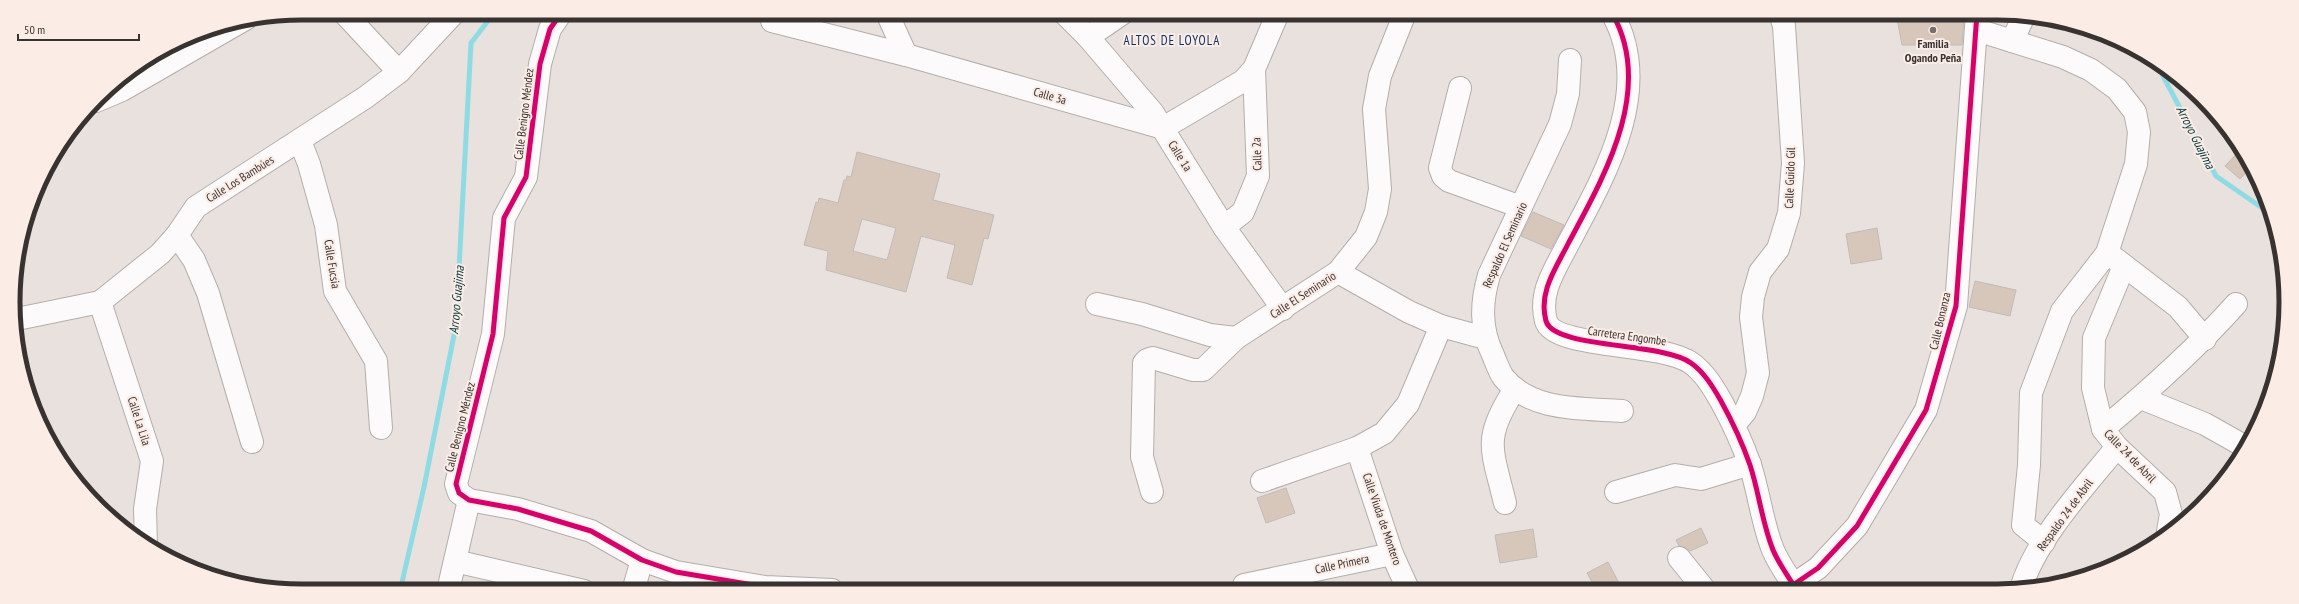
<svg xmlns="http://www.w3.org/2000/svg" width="2299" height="604" font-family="'PT Sans Narrow',sans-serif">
	<rect width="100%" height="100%" fill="#e9e1de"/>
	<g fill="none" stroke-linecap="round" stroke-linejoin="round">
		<g stroke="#8fdbe3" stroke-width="5">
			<polyline points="2157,61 2163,76 2216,176 2271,214"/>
			<polyline points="400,591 424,487 456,325 471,43 494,13"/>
		</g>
	</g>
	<g fill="#d7c7bb" stroke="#c1bbb8" fill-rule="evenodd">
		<polygon points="1896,13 1964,15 1962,45 1902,45"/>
		<polygon points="2241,149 2251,167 2240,179 2225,166"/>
		<path d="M857,152L940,174L933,200L994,215L988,239L984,238L972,285L947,278L955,245L921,236L906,292L826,270L828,251L804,245L816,202L818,203L819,198L838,203L844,180H846L847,176L851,177ZM862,219L896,228L887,260L853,251Z"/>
		<polygon points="1533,212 1564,225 1551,249 1521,236"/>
		<polygon points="1877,228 1882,259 1851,264 1846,234"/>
		<polygon points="1975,281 2016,290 2010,316 1969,307"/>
		<polygon points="1286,488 1295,513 1266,523 1257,498"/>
		<polygon points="1701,528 1708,543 1690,551 1679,546 1676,540"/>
		<polygon points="1533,529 1537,557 1500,563 1495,535"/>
		<polygon points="1608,562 1622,589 1596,589 1587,573"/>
	</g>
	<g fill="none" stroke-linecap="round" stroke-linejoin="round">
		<g stroke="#b4aeab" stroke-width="24">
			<g id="minor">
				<polyline points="344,13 399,72"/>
				<polyline points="561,13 550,29 540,64 526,177 504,218 493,334 456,484 459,493 469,500 518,509 591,531 642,560 676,572 765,587 832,590"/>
				<polyline points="887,13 906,55"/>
				<polyline points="1064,13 1088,37 1153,113 1224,227 1283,309"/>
				<path d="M1612,13C1655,88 1605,175 1569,242C1556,268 1538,292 1546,321C1554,349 1663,342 1691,363C1704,372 1713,387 1721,401C1732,421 1742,442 1750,465C1759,492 1762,523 1773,550C1779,564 1788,576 1796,589"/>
				<polyline points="772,21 906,55 1163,128 1243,81 1254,69 1278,13"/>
				<polyline points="1977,30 2063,57 2091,70 2117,89 2135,112 2139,132 2136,164 2107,253 2062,311 2031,393 2029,465 2023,525 2044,542"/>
				<polyline points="1088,37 1123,13"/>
				<polyline points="2012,41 2024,16"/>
				<path d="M1570,60L1568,94L1560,124L1489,275C1481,303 1480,328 1493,355C1496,362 1499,371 1503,377C1531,412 1582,408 1622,411"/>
				<polyline points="1460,88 1440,168 1443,176 1449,181 1521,207"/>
				<polyline points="96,101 122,90 247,18"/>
				<polyline points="300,141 309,164 326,225 335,291 376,361 381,428"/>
				<polyline points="1224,227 1243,212 1258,176 1254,69"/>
				<polyline points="177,235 194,260 208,293 252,442"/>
				<polyline points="2113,257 2178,307 2205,339"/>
				<polyline points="2124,266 2094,338 2093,388 2103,429 2117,447 2165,492 2171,514 2168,531"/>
				<polyline points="1338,272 1409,312 1441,326 1485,338"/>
				<polyline points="100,302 152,461 145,509 146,544"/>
				<polyline points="1097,304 1142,314 1210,335 1236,338 1338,272 1366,237 1376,212 1380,189 1374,109 1380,76 1405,13"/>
				<polyline points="17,319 100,302 160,254 177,235 196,207 366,97 399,72 454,13"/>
				<polyline points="2141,398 2205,424 2244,446"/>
				<polyline points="1734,425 1745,412 1752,396 1758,373 1751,317 1753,297 1760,272 1778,249 1789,213 1793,163 1784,26 1780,13"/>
				<path d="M2103,429C2150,390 2195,350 2236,304"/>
				<polyline points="1357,448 1392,554 1408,589"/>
				<polyline points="1262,481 1357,448 1384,433 1408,404 1441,326"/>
				<polyline points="1152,492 1142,457 1144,363 1147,360 1153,358 1193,370 1203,370 1236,338"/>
				<polyline points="1616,492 1675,475 1701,479 1750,464"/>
				<path d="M1505,503C1492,449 1482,439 1515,389"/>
				<polyline points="1679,558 1704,589"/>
				<polyline points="455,561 584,591"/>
				<polyline points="450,582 469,500"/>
				<polyline points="1244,585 1392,554"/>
				<polyline points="1793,585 1818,568 1857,526 1926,410 1956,306 1977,13"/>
				<path d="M2021,589C2034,541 2086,485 2117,447"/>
				<polyline points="633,591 642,560"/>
			</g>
		</g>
		<use href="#minor" stroke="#fcfafa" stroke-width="22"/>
		<g stroke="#fbece6" stroke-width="8">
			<g id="cycleway">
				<polyline points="561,13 550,29 540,64 526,177 504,218 493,334 456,484 459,493 469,500 518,509 591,531 642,560 676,572 765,587 832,590"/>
				<path d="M1612,13C1655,88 1605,175 1569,242C1556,268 1538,292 1546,321C1554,349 1663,342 1691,363C1704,372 1713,387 1721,401C1732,421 1742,442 1750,465C1759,492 1762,523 1773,550C1779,564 1788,576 1796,589"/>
				<polyline points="1793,585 1818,568 1857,526 1926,410 1956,306 1977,13"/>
			</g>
		</g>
		<use href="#cycleway" stroke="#d6006c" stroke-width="5"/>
	</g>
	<circle fill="#766f6d" stroke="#fbece6" stroke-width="1.5" cx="1933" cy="30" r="4"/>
	<g text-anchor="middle" stroke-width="4" stroke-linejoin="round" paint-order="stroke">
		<g font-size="12" font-weight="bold" fill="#383230" stroke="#fbece6">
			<text x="1933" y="48">Familia<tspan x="1933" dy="14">Ogando Peña</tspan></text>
		</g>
		<g font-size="12" fill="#383230" stroke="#fbece6">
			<text transform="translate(1050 96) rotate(16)" y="4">Calle 3a</text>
			<text transform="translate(524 114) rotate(-83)" y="4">Calle Benigno Méndez</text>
			<text transform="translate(1257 154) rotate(-92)" y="4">Calle 2a</text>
			<text transform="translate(1180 156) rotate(58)" y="4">Calle 1a</text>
			<text transform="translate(1790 178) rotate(-88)" y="4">Calle Guido Gil</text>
			<text transform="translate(240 179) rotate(-32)" y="4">Calle Los Bambúes</text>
			<text transform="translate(1505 245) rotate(-66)" y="4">Respaldo El Seminario</text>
			<text transform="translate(332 264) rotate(81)" y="4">Calle Fucsia</text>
			<text transform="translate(1303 295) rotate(-33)" y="4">Calle El Seminario</text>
			<text transform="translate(1940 321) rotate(-77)" y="4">Calle Bonanza</text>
			<text transform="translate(1627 336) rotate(8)" y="4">Carretera Engombe</text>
			<text transform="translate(139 421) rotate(72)" y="4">Calle La Lila</text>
			<text transform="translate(460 427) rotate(-76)" y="4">Calle Benigno Méndez</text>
			<text transform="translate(2130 456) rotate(46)" y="4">Calle 24 de Abril</text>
			<text transform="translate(2065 515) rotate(-54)" y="4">Respaldo 24 de Abril</text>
			<text transform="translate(1382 519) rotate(71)" y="4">Calle Viuda de Montero</text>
			<text transform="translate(1342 564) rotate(-12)" y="4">Calle Primera</text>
		</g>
		<g font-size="13" letter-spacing="1" fill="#0e3366" stroke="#fbece6">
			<text x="1172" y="45">ALTOS DE LOYOLA</text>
		</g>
		<g font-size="13" font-style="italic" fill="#00383d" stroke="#fbece6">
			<text transform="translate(2196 137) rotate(63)" y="5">Arroyo Guajima</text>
			<text transform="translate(456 300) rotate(-85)" y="5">Arroyo Guajima</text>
		</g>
	</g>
	<path d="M0 0H2299V604H0ZM302 20H1997A282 282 0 0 1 2279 302V302A282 282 0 0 1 1997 584H302A282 282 0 0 1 20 302V302A282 282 0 0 1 302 20Z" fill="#fbece6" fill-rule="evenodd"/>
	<path fill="none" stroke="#383230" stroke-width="5" d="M302 20H1997A282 282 0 0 1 2279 302V302A282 282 0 0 1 1997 584H302A282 282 0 0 1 20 302V302A282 282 0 0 1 302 20Z"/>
	<path d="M18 34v6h121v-6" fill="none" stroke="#383230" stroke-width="2"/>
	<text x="24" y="34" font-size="12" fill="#383230" stroke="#fbece6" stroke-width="3" paint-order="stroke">50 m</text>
</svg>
